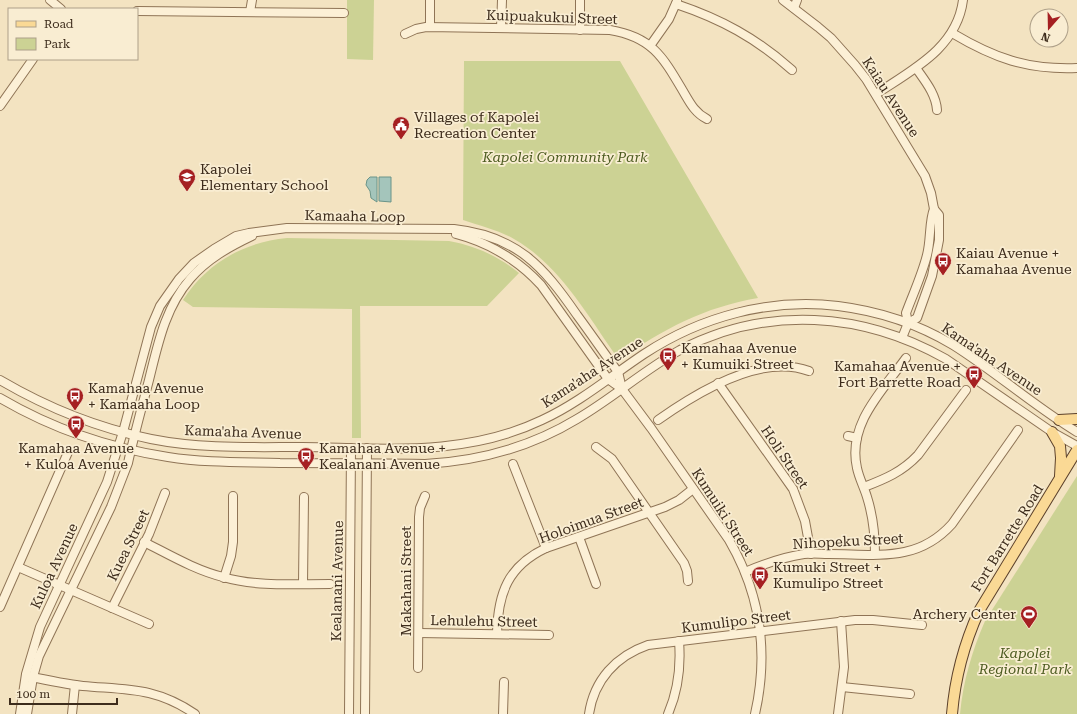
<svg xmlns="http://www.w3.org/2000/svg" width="1077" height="714" font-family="'Roboto Serif',serif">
	<rect width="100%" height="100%" fill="#f3e3c1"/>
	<g fill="#ccd294">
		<polygon points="347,0 374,0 373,60 347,59"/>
		<path d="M464,61H620L758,298C705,307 663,329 619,360C589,318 560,265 514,239C498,230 481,226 463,220Z"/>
		<path d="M287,238L449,241C476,246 498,256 519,273L487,306H360L361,438H352V309L193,307L183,300C207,263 244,242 287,238Z"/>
		<path d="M1077,476V714H960C963,681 972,651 985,621Z"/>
	</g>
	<g fill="#a4c5bb" stroke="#6a9489">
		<polygon points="370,177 377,177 377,202 371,198 370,191 366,185 367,180"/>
		<polygon points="379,177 391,177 391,202 379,201"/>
	</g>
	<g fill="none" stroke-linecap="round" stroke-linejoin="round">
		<g stroke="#8f7456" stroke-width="10">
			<g id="minor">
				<polyline points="50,0 61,9"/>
				<polyline points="783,0 818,27 831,38 855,65 866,79 925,176 931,193 934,209 939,215 939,240 932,276 917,318 908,323"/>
				<path d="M676,4C721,19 756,38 792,70"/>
				<polyline points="794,8 797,0"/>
				<polyline points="137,11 344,13"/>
				<polyline points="250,12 252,0"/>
				<polyline points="430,27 430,0"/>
				<polyline points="501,28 502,0"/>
				<polyline points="580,30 580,0"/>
				<path d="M952,33C994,58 1027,70 1077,68"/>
				<path d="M405,34L416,29L426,27L610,30C652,37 663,57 683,91C690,103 695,113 707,119"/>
				<polyline points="650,46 669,19 677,1"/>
				<path d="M916,68C925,81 936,94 937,110"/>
				<path d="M876,94C912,70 957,48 963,0"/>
				<polyline points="0,106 33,59"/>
				<path d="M456,234C490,243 517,259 541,285L608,379L622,389L651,428L729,540C761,595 769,652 755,714"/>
				<path d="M908,323L906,313C913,294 922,275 927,255C931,240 929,221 934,209"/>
				<polyline points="902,338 908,323"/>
				<path d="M0,380C46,407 98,428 151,439C201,449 252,447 302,447C384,448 465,457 542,420C579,403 611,376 644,354C702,316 770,298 838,306C878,311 918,324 953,345C996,372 1034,406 1077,432"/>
				<polyline points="718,383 793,489 805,521 811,554"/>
				<path d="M0,398C51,428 110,448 168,457C205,463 242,462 280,463C328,463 377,463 425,464C479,461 531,447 577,419C613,398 644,370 680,350C767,305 863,312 946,359L1052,432L1077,446"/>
				<path d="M658,420C696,393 761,353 809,371"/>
				<polyline points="848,436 857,438"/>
				<polyline points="596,447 612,459 684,563 687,571 688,581"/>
				<polyline points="513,464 546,548"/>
				<path d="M864,487C885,479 902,472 918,455L966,390"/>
				<polyline points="579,537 596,584"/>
				<path d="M144,542C170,555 195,570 223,577C257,587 294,584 330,584"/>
				<path d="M875,554C875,535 873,516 867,497C864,487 859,478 857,468C847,424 883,390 906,358"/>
				<polyline points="18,567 149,624"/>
				<path d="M745,572C764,564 783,557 804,554C812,553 820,554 829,554C876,554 917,563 952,524L1018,430"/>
				<polyline points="224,578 231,556 233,542 233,496"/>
				<polyline points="303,584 304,497"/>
				<polyline points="0,607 69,450"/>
				<polyline points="112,608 149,534 165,493"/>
				<polyline points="419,633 549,635"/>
				<path d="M497,633C498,593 508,566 546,548L665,507L679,500L693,489"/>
				<polyline points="418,668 419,517 420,508 425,496"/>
				<path d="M28,676C46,680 64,684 83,686C127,690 155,687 195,714"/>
				<polyline points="842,687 910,694"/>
				<path d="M20,714L26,674L40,627L107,482L123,432L151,327L160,306L179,279L194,263L214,249L236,236L249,233L287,228L454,229C517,236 543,266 577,315C591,334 604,353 618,372L622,389"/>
				<path d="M27,714L33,677L39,656L111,507L128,463C134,435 142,407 149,380C158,344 165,308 190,279C207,259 229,247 252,236"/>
				<polyline points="72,714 75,685"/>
				<polyline points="349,714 351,448"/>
				<polyline points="365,714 367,448"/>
				<polyline points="503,714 504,682"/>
				<path d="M589,714C594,680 616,656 648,645L855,620H873L922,625"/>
				<path d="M668,714C678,691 681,666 679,641"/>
				<polyline points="838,714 844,667 841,621"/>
			</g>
		</g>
		<g stroke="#5c412b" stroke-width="12">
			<g id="major">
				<polyline points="1059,420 1077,419"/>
				<polyline points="1052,432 1060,446 1061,458 1060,476"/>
				<path d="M952,714C955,678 964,644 979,611L1077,450"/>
			</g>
		</g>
		<use href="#minor" stroke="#fcf0d6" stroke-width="8"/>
		<use href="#major" stroke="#fad995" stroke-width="10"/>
	</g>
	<defs>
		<g id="civic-pin" transform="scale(0.9)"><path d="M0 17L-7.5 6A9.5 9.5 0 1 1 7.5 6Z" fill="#a52022" stroke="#f9edd2"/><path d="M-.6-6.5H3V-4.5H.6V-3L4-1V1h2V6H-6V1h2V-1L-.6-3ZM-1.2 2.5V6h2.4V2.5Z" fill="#fff"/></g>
		<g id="school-pin" transform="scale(0.9)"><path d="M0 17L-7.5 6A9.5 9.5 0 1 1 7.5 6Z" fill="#a52022" stroke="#f9edd2"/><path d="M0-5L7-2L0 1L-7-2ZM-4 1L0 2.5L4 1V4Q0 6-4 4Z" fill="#fff"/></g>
		<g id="bus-pin" transform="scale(0.9)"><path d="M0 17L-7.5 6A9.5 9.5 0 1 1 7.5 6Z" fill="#a52022" stroke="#f9edd2"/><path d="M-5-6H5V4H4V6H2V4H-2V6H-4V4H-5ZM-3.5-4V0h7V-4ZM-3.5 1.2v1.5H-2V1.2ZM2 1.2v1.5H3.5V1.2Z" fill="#fff"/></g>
		<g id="stadium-pin" transform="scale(0.9)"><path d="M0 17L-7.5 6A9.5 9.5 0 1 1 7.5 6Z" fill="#a52022" stroke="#f9edd2"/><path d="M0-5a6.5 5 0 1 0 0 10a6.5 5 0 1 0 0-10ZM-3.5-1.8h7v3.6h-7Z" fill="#fff"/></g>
	</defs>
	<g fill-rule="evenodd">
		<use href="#civic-pin" x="401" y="125"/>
		<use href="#school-pin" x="187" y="177"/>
		<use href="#bus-pin" x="943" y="261"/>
		<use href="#bus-pin" x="668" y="356"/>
		<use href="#bus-pin" x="974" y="374"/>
		<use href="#bus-pin" x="75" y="396"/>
		<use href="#bus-pin" x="76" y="424"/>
		<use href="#bus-pin" x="306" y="456"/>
		<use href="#bus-pin" x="760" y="575"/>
		<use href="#stadium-pin" x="1029" y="614"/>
	</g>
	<g text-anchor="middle" stroke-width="3.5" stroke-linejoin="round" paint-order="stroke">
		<g font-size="14" fill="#3d2c1c" stroke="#f9edd2">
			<text transform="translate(552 17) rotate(2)" y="5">Kuipuakukui Street</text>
			<text transform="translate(891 97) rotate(57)" y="5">Kaiau Avenue</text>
			<text transform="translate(355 216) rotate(1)" y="5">Kamaaha Loop</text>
			<text transform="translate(992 359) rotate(34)" y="5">Kama'aha Avenue</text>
			<text transform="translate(592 372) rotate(-33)" y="5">Kama'aha Avenue</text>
			<text transform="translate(243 432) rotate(2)" y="5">Kama'aha Avenue</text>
			<text transform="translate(785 457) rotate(56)" y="5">Holi Street</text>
			<text transform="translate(723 512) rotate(57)" y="5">Kumuiki Street</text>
			<text transform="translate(591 520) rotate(-20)" y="5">Holoimua Street</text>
			<text transform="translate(1007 538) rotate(-58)" y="5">Fort Barrette Road</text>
			<text transform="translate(848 541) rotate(-3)" y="5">Nihopeku Street</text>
			<text transform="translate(128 545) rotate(-64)" y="5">Kuea Street</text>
			<text transform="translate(54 566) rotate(-65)" y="5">Kuloa Avenue</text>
			<text transform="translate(337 581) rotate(-89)" y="5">Kealanani Avenue</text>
			<text transform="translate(406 581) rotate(-90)" y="5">Makahani Street</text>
			<text transform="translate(484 621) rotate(1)" y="5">Lehulehu Street</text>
			<text transform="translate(736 621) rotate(-7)" y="5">Kumulipo Street</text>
		</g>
		<g font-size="14" fill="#3d2c1c" stroke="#f9edd2" text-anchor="start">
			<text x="414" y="122">Villages of Kapolei<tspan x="414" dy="16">Recreation Center</tspan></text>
			<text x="200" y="174">Kapolei<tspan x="200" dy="16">Elementary School</tspan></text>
			<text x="956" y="258">Kaiau Avenue +<tspan x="956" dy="16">Kamahaa Avenue</tspan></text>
			<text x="681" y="353">Kamahaa Avenue<tspan x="681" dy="16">+ Kumuiki Street</tspan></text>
			<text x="961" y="371" text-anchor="end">Kamahaa Avenue +<tspan x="961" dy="16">Fort Barrette Road</tspan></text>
			<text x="88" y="393">Kamahaa Avenue<tspan x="88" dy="16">+ Kamaaha Loop</tspan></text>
			<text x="76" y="453" text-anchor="middle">Kamahaa Avenue<tspan x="76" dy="16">+ Kuloa Avenue</tspan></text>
			<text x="319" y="453">Kamahaa Avenue +<tspan x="319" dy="16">Kealanani Avenue</tspan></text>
			<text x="773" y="572">Kumuki Street +<tspan x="773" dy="16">Kumulipo Street</tspan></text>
			<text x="1016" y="619" text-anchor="end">Archery Center</text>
		</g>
		<g font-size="14" font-style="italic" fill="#4d5c21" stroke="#f9edd2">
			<text x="565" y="162">Kapolei Community Park</text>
			<text x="1025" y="658">Kapolei<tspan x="1025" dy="16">Regional Park</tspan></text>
		</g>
	</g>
	<rect x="8" y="8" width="130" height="52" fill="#f9edd2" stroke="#aea089"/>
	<rect x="16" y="21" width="20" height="6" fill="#fad995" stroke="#aea089"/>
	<text x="44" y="28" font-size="12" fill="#3d2c1c">Road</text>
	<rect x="16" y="38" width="20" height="12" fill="#ccd294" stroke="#aea089"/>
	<text x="44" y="48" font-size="12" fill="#3d2c1c">Park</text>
	<g transform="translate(1049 28) rotate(200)"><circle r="19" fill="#f9edd2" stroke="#aea089"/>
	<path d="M0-3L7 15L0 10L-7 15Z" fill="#a52022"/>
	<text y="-6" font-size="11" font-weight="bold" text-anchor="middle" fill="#3d2c1c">N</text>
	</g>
	<path d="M10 698v6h107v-6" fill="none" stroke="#3d2c1c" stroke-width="2"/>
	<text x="16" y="698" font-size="12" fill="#3d2c1c" stroke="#f9edd2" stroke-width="3" paint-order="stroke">100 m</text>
</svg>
